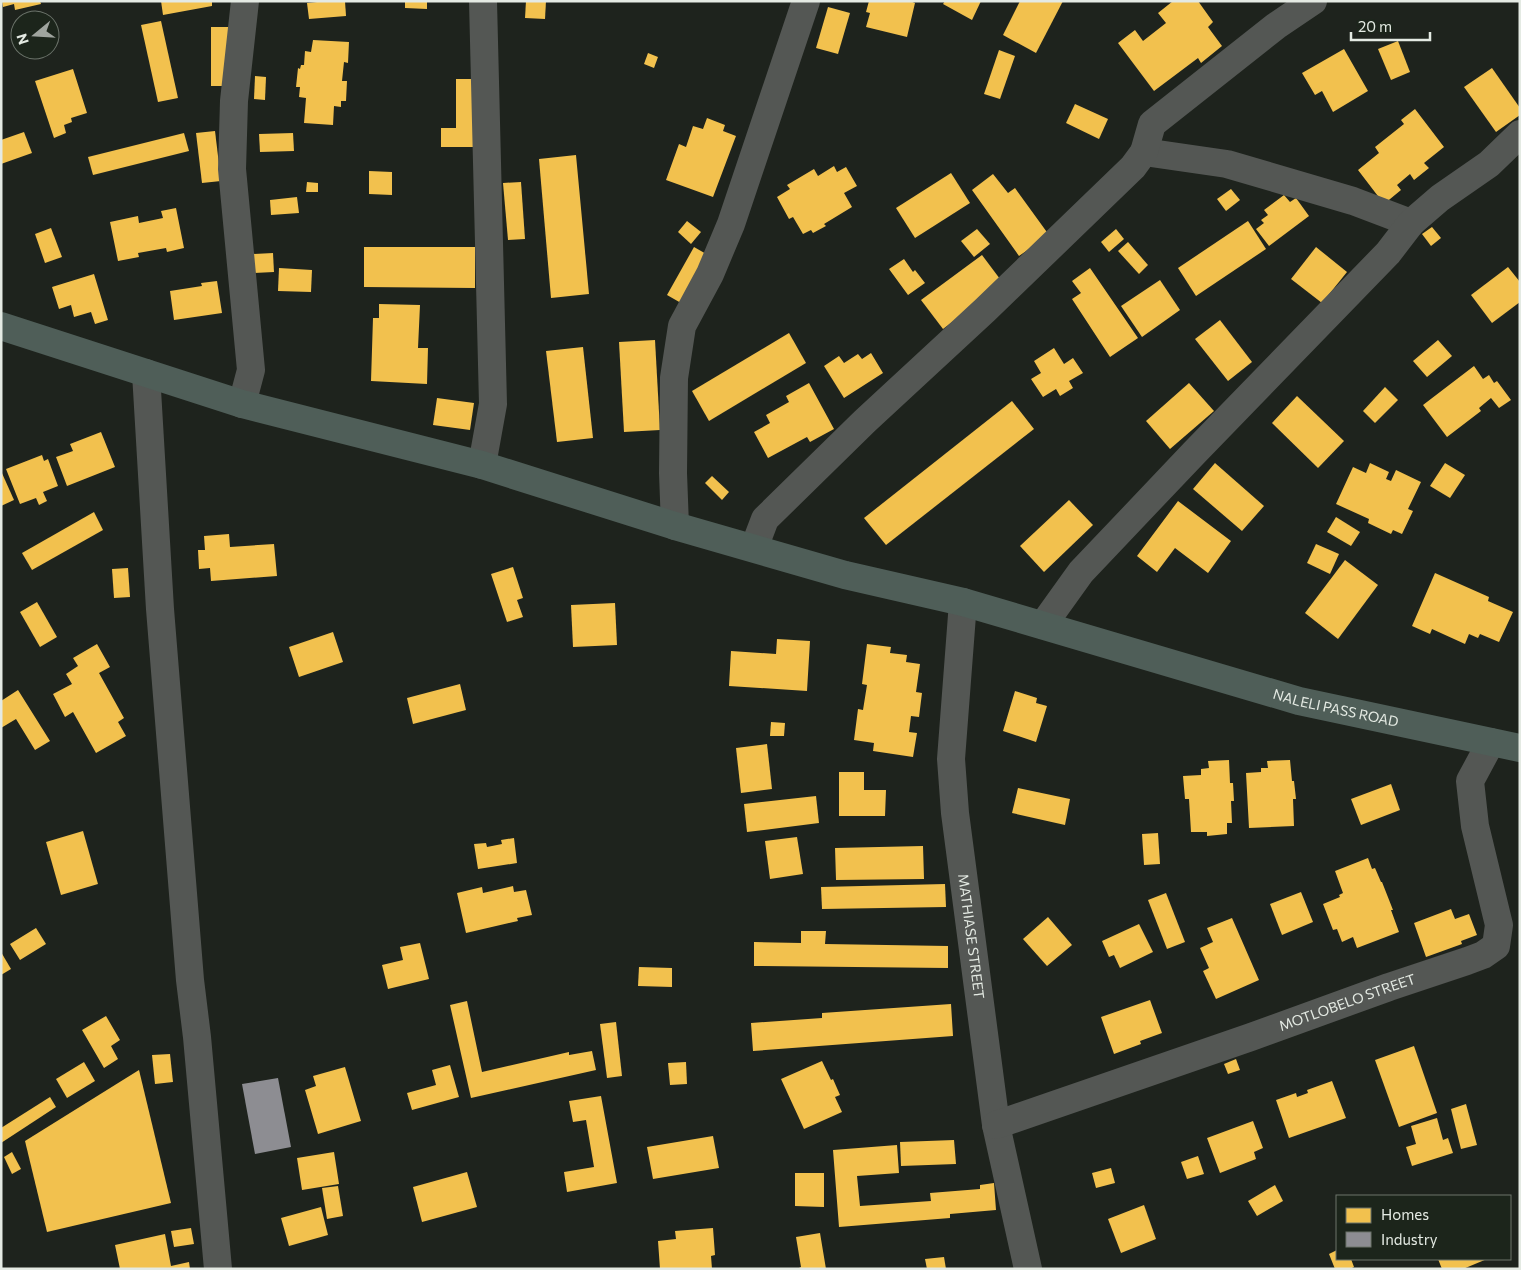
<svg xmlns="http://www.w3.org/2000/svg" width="1521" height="1270" font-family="Commissioner,sans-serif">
	<rect width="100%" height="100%" fill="#1e231d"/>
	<g fill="#f2c14e">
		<polygon points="2,1 40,1 41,4 15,10 14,4 3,7"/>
		<polygon points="161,1 212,1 212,6 163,15"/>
		<polygon points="327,1 345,1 346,16 309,19 307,3"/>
		<polygon points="405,1 427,1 427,9 405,8"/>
		<polygon points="526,1 546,1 545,19 525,18"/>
		<polygon points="869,1 910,1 915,3 907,37 866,27 870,13 866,12"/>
		<polygon points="945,1 981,1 972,20 943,4"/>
		<polygon points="1020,1 1063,1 1036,53 1003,35"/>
		<polygon points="1173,1 1198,1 1213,22 1208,27 1222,46 1201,63 1198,58 1154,91 1118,43 1135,30 1143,41 1166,23 1158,13"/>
		<polygon points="828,7 850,13 838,54 816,48"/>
		<polygon points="161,21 178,98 158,102 141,25"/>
		<polygon points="211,27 230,27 231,86 211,86"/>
		<polygon points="313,40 349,42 348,63 344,62 342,81 347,81 346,101 341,101 341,107 334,106 333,125 304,123 306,98 299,97 300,87 296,87 298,68 300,69 301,65 304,65 305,51 311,52"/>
		<polygon points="1398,41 1410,72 1391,80 1378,49"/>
		<polygon points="1344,49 1368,91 1333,112 1322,91 1315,95 1302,73"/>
		<polygon points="999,50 1015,56 1000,99 984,94"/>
		<polygon points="648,53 658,57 654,68 644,64"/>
		<polygon points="1492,68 1520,108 1520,115 1496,132 1464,87"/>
		<polygon points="73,69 87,113 71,118 72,122 64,125 66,133 54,138 35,81"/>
		<polygon points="255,76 266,77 265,100 254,99"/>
		<polygon points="456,79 474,79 475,147 441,147 441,128 456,128"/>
		<polygon points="1075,104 1108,119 1099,139 1066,123"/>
		<polygon points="1415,109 1444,147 1424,163 1429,168 1414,180 1410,174 1397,185 1401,190 1384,204 1358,170 1379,153 1375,147 1404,124 1401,120"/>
		<polygon points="707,118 725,125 723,131 736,136 713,197 666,180 679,144 686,147 693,126 703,129"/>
		<polygon points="215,131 221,181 202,183 196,133"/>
		<polygon points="24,132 32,153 1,164 1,140"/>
		<polygon points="184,133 189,151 93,175 88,157"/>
		<polygon points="293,133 294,151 260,152 259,134"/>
		<polygon points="576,155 589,294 551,298 539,159"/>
		<polygon points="834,166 837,172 846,167 857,186 844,193 852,207 824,224 826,226 813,233 811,230 803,234 793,217 789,219 777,197 790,189 787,185 814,169 818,176"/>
		<polygon points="369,171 392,172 392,195 369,194"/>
		<polygon points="951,173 970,203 915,238 896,208"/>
		<polygon points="993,174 1008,193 1015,188 1049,235 1019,256 972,190"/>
		<polygon points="307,182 318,183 318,192 306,192"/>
		<polygon points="521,182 525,239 508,240 503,183"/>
		<polygon points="1231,189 1240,200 1226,211 1217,199"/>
		<polygon points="1284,195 1290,202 1296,198 1309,216 1269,246 1256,229 1264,223 1261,220 1268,215 1264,210"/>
		<polygon points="297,197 299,213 271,215 270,200"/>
		<polygon points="176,208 184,248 167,252 166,248 138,253 139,257 118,261 110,222 138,216 139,223 163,218 161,211"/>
		<polygon points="687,221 701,232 691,244 678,232"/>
		<polygon points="1248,221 1266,249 1196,296 1178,268"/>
		<polygon points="1432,227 1441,238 1431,246 1422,234"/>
		<polygon points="51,228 62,257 45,263 35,234"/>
		<polygon points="977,229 990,244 974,257 961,241"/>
		<polygon points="1116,229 1124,239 1109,252 1101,242"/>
		<polygon points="1128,242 1148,265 1139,274 1118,251"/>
		<polygon points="364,247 475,247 475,288 364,287"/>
		<polygon points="694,247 708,255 681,303 667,295"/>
		<polygon points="1316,247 1347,272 1322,303 1291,279"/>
		<polygon points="273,253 274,272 254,273 253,254"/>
		<polygon points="982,255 1003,283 943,329 921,300"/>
		<polygon points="904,259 913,272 915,270 925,283 908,295 889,269"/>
		<polygon points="1508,267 1520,282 1520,302 1492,323 1471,295"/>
		<polygon points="279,268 312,270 311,292 278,291"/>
		<polygon points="1090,268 1138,338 1110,357 1072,299 1081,293 1072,281"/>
		<polygon points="94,274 108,320 95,324 91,312 74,317 71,305 59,309 52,287"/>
		<polygon points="1160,280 1180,310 1142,337 1121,306"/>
		<polygon points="217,281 222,313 174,320 170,291 202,286 201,283"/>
		<polygon points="379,304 420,305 418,348 428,348 427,384 371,381 373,318 379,318"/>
		<polygon points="1220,320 1252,362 1228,381 1195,339"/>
		<polygon points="789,333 806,363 709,421 692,391"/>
		<polygon points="655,340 660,430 624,432 619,342"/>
		<polygon points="1438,340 1452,356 1427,377 1413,361"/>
		<polygon points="583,347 593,438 557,442 546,351"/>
		<polygon points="1054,348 1064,364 1073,358 1083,373 1069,381 1073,388 1060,396 1056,389 1043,397 1031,379 1041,373 1034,361"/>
		<polygon points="871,353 883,373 844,398 824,366 839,356 844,363 858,354 862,359"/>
		<polygon points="1474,366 1483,379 1489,375 1494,383 1497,381 1511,400 1499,408 1491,398 1479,408 1481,411 1447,437 1423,405"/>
		<polygon points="809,383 834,429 810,442 807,437 768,458 754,432 770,423 766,415 789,402 786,396"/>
		<polygon points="1189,383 1214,411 1170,449 1146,421"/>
		<polygon points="1385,387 1398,400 1375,423 1363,411"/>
		<polygon points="1297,396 1344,441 1318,468 1272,423"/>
		<polygon points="437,398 474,403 470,430 433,425"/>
		<polygon points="1012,401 1034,429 886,545 864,518"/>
		<polygon points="101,432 115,467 67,486 56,457 73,451 70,444"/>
		<polygon points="42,455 44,461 48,459 58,486 43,492 47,501 39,505 36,498 20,504 6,469"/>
		<polygon points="1215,463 1264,506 1242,531 1193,489"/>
		<polygon points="1370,463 1389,472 1386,479 1391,481 1396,470 1421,482 1408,509 1413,511 1402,534 1393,530 1391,534 1368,523 1369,519 1336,504 1353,467 1366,473"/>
		<polygon points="1445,463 1465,475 1450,498 1430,486"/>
		<polygon points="1,471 14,500 1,506"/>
		<polygon points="712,476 729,492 722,500 705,483"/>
		<polygon points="1069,500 1093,525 1044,572 1020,546"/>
		<polygon points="1178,501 1231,541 1208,573 1175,548 1157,572 1137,556"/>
		<polygon points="94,512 103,530 32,570 22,553"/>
		<polygon points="1336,517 1360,532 1351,546 1327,532"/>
		<polygon points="229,534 230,547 274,544 277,576 211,581 210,568 199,569 198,550 205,550 204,536"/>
		<polygon points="1316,544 1339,554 1330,574 1307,563"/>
		<polygon points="1345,560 1378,585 1338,639 1305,613"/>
		<polygon points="513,567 523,598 517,600 523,617 507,622 491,574"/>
		<polygon points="128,568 130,597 114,598 112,569"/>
		<polygon points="1435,573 1489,597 1488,601 1513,612 1499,642 1480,634 1478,638 1469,634 1465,644 1432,629 1430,634 1412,626"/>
		<polygon points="37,602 57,637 40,647 20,612"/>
		<polygon points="615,603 617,645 573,647 571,605"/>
		<polygon points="333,632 343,662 299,677 289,647"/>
		<polygon points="777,639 810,641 807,691 729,686 731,651 776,654"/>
		<polygon points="97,644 110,667 99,673 124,718 118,722 126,736 96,753 73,712 65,717 53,694 72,684 66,674 78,666 73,658"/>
		<polygon points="867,644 891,647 890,653 907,655 906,662 920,664 916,692 922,693 919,717 911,716 909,732 917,733 913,757 873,751 874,743 854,740 858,709 863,710 867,685 862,684"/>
		<polygon points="460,684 466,710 413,724 407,698"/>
		<polygon points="18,690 50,741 35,750 16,719 1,728 1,701"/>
		<polygon points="1015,691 1037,698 1036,703 1047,706 1036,742 1003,731"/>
		<polygon points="771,722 785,723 784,736 770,736"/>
		<polygon points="767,744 772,789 741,793 736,748"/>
		<polygon points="1229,760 1230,783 1233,783 1234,801 1231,801 1232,823 1227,823 1227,834 1207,836 1207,832 1191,832 1189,799 1185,799 1183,776 1201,775 1201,769 1209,768 1208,761"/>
		<polygon points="1290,760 1292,781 1294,781 1296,799 1293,799 1294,826 1249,828 1246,773 1261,772 1261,768 1268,768 1267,761"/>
		<polygon points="839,772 864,772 864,790 886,790 885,816 839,816"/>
		<polygon points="1391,784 1400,810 1361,825 1351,799"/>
		<polygon points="1018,788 1070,799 1065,825 1012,813"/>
		<polygon points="816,796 819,823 747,832 744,804"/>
		<polygon points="83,831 98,884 61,895 46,842"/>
		<polygon points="1158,833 1160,864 1144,865 1142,834"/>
		<polygon points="797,837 803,874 770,879 765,841"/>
		<polygon points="514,838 517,863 478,869 474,844 486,843 487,847 502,844 501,840"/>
		<polygon points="923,846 924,879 836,880 835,848"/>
		<polygon points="1368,858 1372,869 1375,868 1381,882 1382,882 1393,910 1391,910 1399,932 1357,948 1353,937 1342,942 1337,929 1333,930 1323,904 1340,897 1339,895 1343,893 1335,871"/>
		<polygon points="945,884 946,907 822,909 821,887"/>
		<polygon points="513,886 514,892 526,890 532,915 517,918 518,921 466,933 457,893 482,887 483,893"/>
		<polygon points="1301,892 1313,922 1282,935 1270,904"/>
		<polygon points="1166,893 1185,942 1167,949 1148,900"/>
		<polygon points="1451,909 1455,919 1469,914 1477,935 1461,941 1462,944 1426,957 1414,923"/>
		<polygon points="1048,917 1072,945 1047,966 1023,939"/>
		<polygon points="1232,918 1259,980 1216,999 1203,971 1209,968 1200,948 1213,942 1207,928"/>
		<polygon points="1139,924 1153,952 1120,968 1114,955 1109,957 1102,941"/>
		<polygon points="36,928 46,944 20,960 10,944"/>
		<polygon points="801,931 826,931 825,944 948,946 948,968 754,966 754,942 801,943"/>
		<polygon points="420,943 429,979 388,989 382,965 403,960 400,947"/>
		<polygon points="1,952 11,969 1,975"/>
		<polygon points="639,967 672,968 672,987 638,986"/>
		<polygon points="1150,1000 1162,1033 1140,1041 1141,1044 1114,1054 1101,1017"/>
		<polygon points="467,1001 482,1072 569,1052 569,1055 592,1051 596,1070 471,1098 450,1005"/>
		<polygon points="951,1004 953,1036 753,1051 751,1023 822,1018 822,1013"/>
		<polygon points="106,1016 120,1040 111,1046 118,1059 104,1068 82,1030"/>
		<polygon points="616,1022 622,1076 607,1078 600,1024"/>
		<polygon points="1414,1046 1437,1113 1399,1127 1375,1060"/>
		<polygon points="170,1054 173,1082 155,1084 152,1055"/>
		<polygon points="1236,1059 1240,1070 1228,1074 1224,1064"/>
		<polygon points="822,1061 831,1080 833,1079 840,1095 835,1097 842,1112 804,1129 781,1079"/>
		<polygon points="84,1062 95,1081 67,1098 56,1079"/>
		<polygon points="686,1062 687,1084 670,1085 668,1063"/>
		<polygon points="450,1065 459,1097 412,1110 407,1093 436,1085 432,1070"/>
		<polygon points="345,1067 361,1121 318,1134 305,1090 316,1086 313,1076"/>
		<polygon points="139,1070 171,1203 47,1232 25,1141"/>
		<polygon points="1332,1081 1346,1118 1289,1138 1276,1100 1296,1093 1297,1097 1308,1093 1307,1090"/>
		<polygon points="601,1096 617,1183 567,1192 564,1172 594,1167 586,1120 573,1122 569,1101"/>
		<polygon points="50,1097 56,1107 1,1143 1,1128"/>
		<polygon points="1466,1104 1477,1145 1461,1149 1451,1109"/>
		<polygon points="1437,1118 1443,1140 1448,1138 1453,1153 1412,1166 1406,1147 1416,1144 1411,1126"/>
		<polygon points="1253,1121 1263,1148 1254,1152 1256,1159 1220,1173 1207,1138"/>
		<polygon points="713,1136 719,1168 653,1179 647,1147"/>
		<polygon points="954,1140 956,1164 901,1166 900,1142"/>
		<polygon points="897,1145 899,1173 857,1176 860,1206 931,1201 930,1193 980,1189 980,1185 994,1183 996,1210 950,1214 950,1218 839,1227 833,1150"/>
		<polygon points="12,1152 21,1169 12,1174 4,1157"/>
		<polygon points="334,1152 339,1184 302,1190 297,1158"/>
		<polygon points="1198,1156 1204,1174 1187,1179 1181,1162"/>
		<polygon points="1111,1168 1115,1183 1096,1188 1092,1173"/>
		<polygon points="467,1172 477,1207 422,1222 413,1187"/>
		<polygon points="795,1173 824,1173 824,1207 795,1206"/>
		<polygon points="1275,1185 1283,1201 1257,1216 1248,1201"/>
		<polygon points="338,1186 343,1216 327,1219 322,1188"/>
		<polygon points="1144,1205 1156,1239 1121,1253 1108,1219"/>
		<polygon points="321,1207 328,1235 289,1246 281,1218"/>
		<polygon points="191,1228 194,1244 174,1247 171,1231"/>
		<polygon points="713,1228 715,1255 711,1256 712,1269 660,1269 658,1241 676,1239 675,1231"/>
		<polygon points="820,1233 826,1269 797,1269 801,1267 796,1237"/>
		<polygon points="165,1234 171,1266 189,1262 190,1269 120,1269 115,1245"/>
		<polygon points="1337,1250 1337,1259 1351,1259 1354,1267 1350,1269 1335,1269 1329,1254"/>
		<polygon points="944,1257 946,1269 927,1269 925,1259"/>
		<polygon points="1438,1259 1487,1259 1463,1269 1442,1269"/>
	</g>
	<polygon fill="#8d8d92" points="278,1078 291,1147 255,1154 242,1084"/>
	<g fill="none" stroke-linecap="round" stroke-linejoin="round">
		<g stroke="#545754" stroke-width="28">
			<polyline points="1144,152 1227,164 1353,201 1411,223"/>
			<polyline points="146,373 160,609 190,980 197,1037 218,1269"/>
			<polyline points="242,404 251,370 232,169 234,101 245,1"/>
			<polyline points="482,465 493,404 483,1"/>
			<polyline points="675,526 673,473 674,378 682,326 710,274 731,224 806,1"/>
			<polyline points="754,548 765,519 865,421 985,310 1133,167 1144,152 1152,124 1276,26 1313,1"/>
			<path id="s1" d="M963,602L951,759L955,813L996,1125L1028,1269"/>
			<polyline points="1043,625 1081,572 1194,453 1388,253 1411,223 1440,198 1489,164 1520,134"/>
			<path id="s2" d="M996,1125L1251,1037L1389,987L1467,961L1483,955L1496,946L1499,925L1475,826L1470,781L1491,742"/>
		</g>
		<path stroke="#4f5e58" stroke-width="28" id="s3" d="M1,326L242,404L482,465L675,526L845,575L963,602L1299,701L1520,748"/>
	</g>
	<g text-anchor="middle" stroke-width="5" stroke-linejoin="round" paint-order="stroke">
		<g font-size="14" fill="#e4eae3" stroke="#1c251b">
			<text dy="5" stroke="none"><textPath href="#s3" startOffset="1389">NALELI PASS ROAD</textPath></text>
			<text dy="5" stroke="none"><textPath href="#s1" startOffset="336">MATHIASE STREET</textPath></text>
			<text dy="5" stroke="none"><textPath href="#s2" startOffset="372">MOTLOBELO STREET</textPath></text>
		</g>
	</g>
	<rect width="1521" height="1270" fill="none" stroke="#e4eae3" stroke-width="5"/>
	<rect x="1336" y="1195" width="175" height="65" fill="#1c251b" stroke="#6c746b"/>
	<rect x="1346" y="1208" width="25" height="15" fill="#f2c14e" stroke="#6c746b"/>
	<text x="1381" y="1220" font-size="15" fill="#e4eae3">Homes</text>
	<rect x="1346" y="1232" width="25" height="15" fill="#8d8d92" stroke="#6c746b"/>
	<text x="1381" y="1245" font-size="15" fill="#e4eae3">Industry</text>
	<g transform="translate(35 35) rotate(252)"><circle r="24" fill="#1c251b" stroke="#6c746b"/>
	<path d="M0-4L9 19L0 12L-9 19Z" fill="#9fa49e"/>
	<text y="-8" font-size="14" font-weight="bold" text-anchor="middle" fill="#e4eae3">N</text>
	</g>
	<path d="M1351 32v8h79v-8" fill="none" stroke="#e4eae3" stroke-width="2.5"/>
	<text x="1358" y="32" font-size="15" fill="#e4eae3" stroke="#1c251b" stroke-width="4" paint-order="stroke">20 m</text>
</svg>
